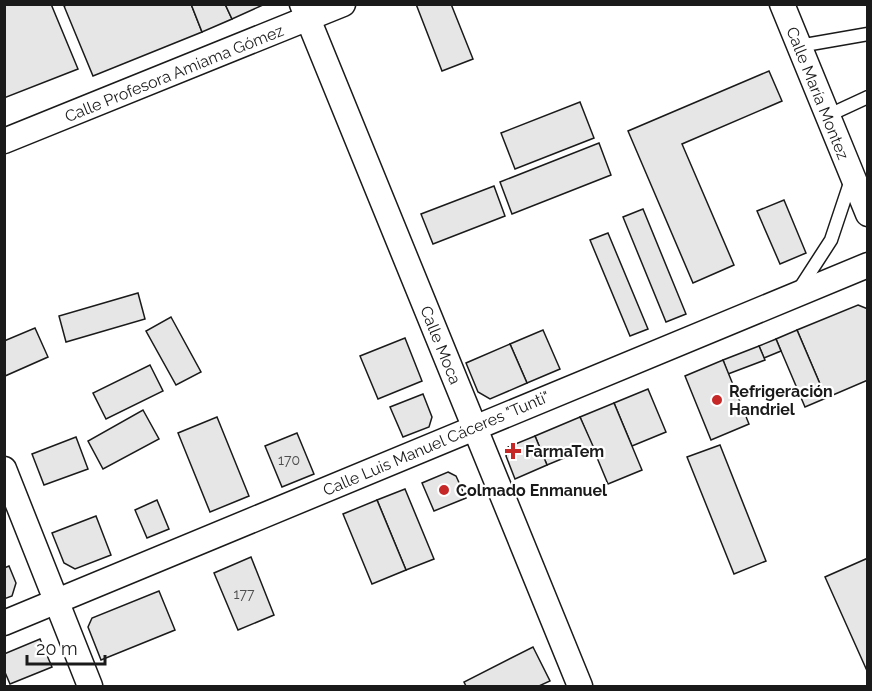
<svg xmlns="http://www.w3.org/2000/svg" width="872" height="691" font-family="Raleway,sans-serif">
	<rect width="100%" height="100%" fill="#fff"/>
	<g fill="#e6e6e6" stroke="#1a1a1a" stroke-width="1.5">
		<polygon points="4,4 51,4 78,69 4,98"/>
		<polygon points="69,4 191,4 202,32 93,76 64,6"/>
		<polygon points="191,4 225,4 232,19 202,32"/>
		<polygon points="225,4 265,4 232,19"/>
		<polygon points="416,4 451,4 473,59 442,71"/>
		<polygon points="769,71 782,101 682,144 734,265 693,283 628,131"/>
		<polygon points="580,102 594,138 515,169 501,133"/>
		<polygon points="599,143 611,175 512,214 500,182"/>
		<polygon points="494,186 505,216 433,244 421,214"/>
		<polygon points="784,200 806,253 780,264 757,211"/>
		<polygon points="643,209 686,314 666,322 623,217"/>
		<polygon points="608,233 648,329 630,336 590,240"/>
		<polygon points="138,293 145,319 66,342 59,316"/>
		<polygon points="858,305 868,309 868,380 826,398 797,330"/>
		<polygon points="171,317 201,372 176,385 146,331"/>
		<polygon points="35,328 48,357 5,376 4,341"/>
		<polygon points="543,330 560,369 527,383 510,344"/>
		<polygon points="797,330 826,398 805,407 776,339"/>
		<polygon points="405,338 422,381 378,399 360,356"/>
		<polygon points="776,339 781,351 764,358 759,346"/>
		<polygon points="510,344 527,383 490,399 478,392 466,363"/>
		<polygon points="759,346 765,360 728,374 723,360"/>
		<polygon points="723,360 749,424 711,440 685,376"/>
		<polygon points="150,365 163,391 106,419 93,393"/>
		<polygon points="648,389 666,432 632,446 614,403"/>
		<polygon points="423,394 432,417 429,427 403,437 390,407"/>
		<polygon points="614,403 642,470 608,484 580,417"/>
		<polygon points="143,410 159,439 103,469 88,441"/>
		<polygon points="217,417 249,496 210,512 178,433"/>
		<polygon points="580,417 593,446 547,465 535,436"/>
		<polygon points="297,433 314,474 282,487 265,446"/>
		<polygon points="535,436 547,465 515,479 506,456 508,447"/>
		<polygon points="76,437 88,469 44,485 32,454"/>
		<polygon points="720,445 766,561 734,574 687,457"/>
		<polygon points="448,472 456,476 466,498 434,511 422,483"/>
		<polygon points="405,489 434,559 406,570 377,500"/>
		<polygon points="157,500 169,529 147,538 135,510"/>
		<polygon points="377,500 406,570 372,584 343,514"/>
		<polygon points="96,516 111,555 75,569 64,563 52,533"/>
		<polygon points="251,557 274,615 238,630 214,573"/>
		<polygon points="868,558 868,673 825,577"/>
		<polygon points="9,566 16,583 12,596 4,599 4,568"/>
		<polygon points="159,591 175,630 101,660 88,627 92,618"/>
		<polygon points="40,639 52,667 10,684 4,670 4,654"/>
		<polygon points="533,647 550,681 539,686 466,686 464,682"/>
	</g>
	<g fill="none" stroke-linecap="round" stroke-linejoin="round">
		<g stroke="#1a1a1a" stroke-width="15">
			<g id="lane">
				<polyline points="799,46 868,34"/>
				<polyline points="827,116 868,97"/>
				<polyline points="798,291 831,240 852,177"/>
			</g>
		</g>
		<g stroke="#1a1a1a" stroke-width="27">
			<g id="street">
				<polyline points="302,4 580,686"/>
				<polyline points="782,4 868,214"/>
				<polyline points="4,141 343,4"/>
				<polyline points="4,469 90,686"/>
				<polyline points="4,623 868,265"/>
			</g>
		</g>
		<use href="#lane" stroke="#fff" stroke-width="12"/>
		<use href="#street" stroke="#fff" stroke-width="24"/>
	</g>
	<g fill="#c62828" stroke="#fff" stroke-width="2">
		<circle cx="717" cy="400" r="6"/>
		<path d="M510 442h6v6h6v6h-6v6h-6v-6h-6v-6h6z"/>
		<circle cx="444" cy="490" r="6"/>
	</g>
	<g text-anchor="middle" stroke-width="4.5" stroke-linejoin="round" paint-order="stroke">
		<g font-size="14" fill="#4d4d4d">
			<text x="289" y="465">170</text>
			<text x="244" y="599">177</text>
		</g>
		<g font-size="16" fill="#1a1a1a" stroke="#fff">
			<text transform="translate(174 73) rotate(-22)" y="6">Calle Profesora Amiama Gómez</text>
			<text transform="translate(818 93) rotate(68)" y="6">Calle María Montez</text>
			<text transform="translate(441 345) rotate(68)" y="6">Calle Moca</text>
			<text transform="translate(436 443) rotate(-23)" y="6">Calle Luis Manuel Cáceres "Tunti"</text>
		</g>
		<g font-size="16" font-weight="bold" fill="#1a1a1a" stroke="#fff" text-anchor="start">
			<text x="729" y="397">Refrigeración<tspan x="729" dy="18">Handriel</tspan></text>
			<text x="525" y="457">FarmaTem</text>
			<text x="456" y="496">Colmado Enmanuel</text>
		</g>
	</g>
	<rect width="872" height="691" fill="none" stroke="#1a1a1a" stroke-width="12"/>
	<path d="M27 655v9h78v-9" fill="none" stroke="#1a1a1a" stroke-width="3"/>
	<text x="36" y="655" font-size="18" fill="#1a1a1a" stroke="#ffffff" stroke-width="4.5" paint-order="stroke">20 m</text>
</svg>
